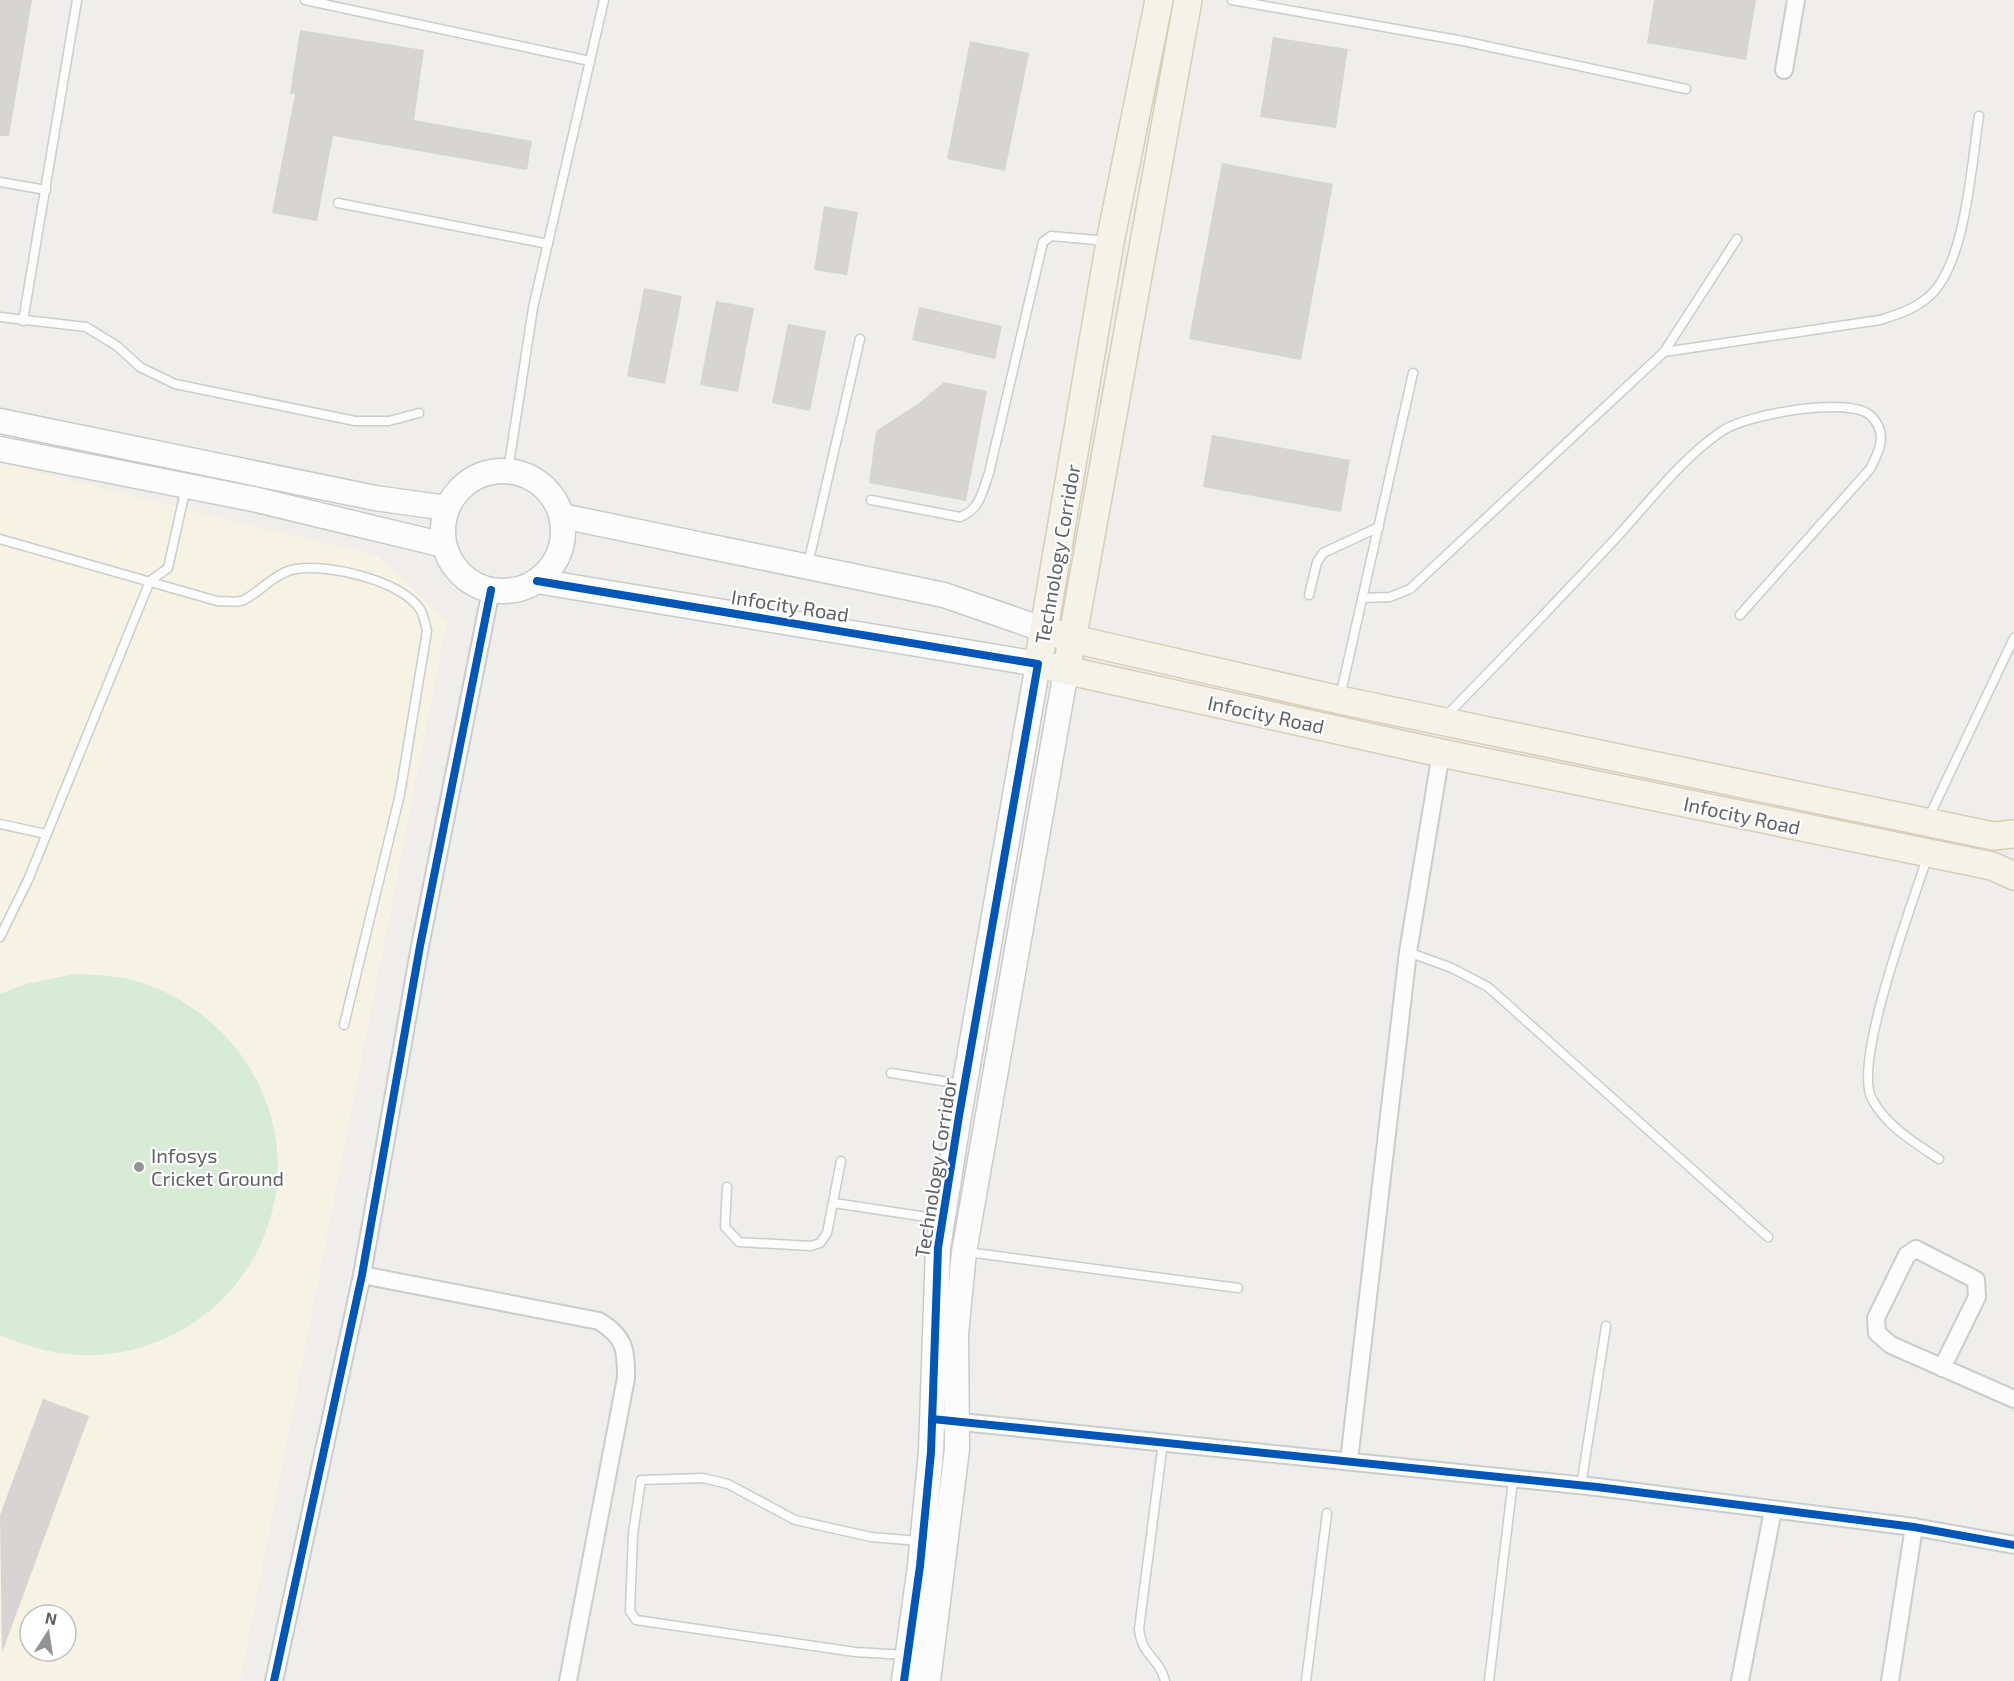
<svg xmlns="http://www.w3.org/2000/svg" width="2014" height="1681" font-family="'Exo 2',sans-serif">
	<rect width="100%" height="100%" fill="#efeeea"/>
	<path fill="#f7f3e4" fill-rule="evenodd" d="M0,463L377,556L447,621L240,1681H0ZM30,1615H66V1651H30Z"/>
	<path fill="#d8ebd6" d="M75,974C101,975 127,976 151,986C252,1025 306,1138 263,1239C243,1286 206,1322 159,1341C106,1363 52,1358 0,1335V994L26,984Z"/>
	<g fill="#d6d5d3">
		<polygon points="0,0 32,0 9,136 0,136"/>
		<polygon points="1654,0 1756,0 1746,60 1647,43"/>
		<polygon points="300,30 424,50 414,120 532,141 527,170 333,136 317,221 272,213 295,94 290,94"/>
		<polygon points="1273,37 1348,49 1336,128 1260,117"/>
		<polygon points="970,41 1029,53 1005,171 947,159"/>
		<polygon points="1222,163 1333,184 1301,360 1189,339"/>
		<polygon points="824,206 858,212 847,275 814,270"/>
		<polygon points="644,288 682,296 665,384 627,376"/>
		<polygon points="716,301 754,308 738,392 700,385"/>
		<polygon points="919,307 1002,326 995,359 912,340"/>
		<polygon points="788,324 826,331 810,411 772,403"/>
		<polygon points="944,382 987,391 966,501 869,483 876,431 919,403"/>
		<polygon points="1212,435 1350,460 1341,512 1203,487"/>
		<polygon points="43,1399 89,1416 2,1653 0,1515"/>
	</g>
	<g fill="none" stroke-linecap="round" stroke-linejoin="round">
		<g stroke="#cbcccc" stroke-width="11">
			<g id="lane">
				<polyline points="305,0 590,61"/>
				<polyline points="1232,0 1463,41 1686,89"/>
				<polyline points="0,182 46,190"/>
				<polyline points="338,203 548,244"/>
				<polyline points="0,317 86,327 117,346 140,367 175,384 355,421 389,421 419,413"/>
				<polyline points="23,321 77,0"/>
				<polyline points="1664,352 1737,239"/>
				<polyline points="508,471 533,308 604,0"/>
				<path d="M871,500L960,517C980,509 982,493 989,473L1043,242L1051,236L1107,241"/>
				<path d="M0,539L217,601C225,601 237,603 244,600C261,591 276,572 296,569C330,564 399,580 420,609C424,615 425,624 427,631L400,794L344,1025"/>
				<polyline points="808,564 860,339"/>
				<polyline points="1309,595 1317,562 1323,553 1379,527"/>
				<path d="M1363,598L1390,597L1410,589L1664,352L1880,320C1896,315 1912,310 1926,299C1966,269 1971,165 1979,116"/>
				<polyline points="1340,697 1413,373"/>
				<path d="M1445,717C1503,658 1560,598 1617,537C1650,501 1682,458 1722,431C1745,415 1850,395 1871,416C1888,433 1880,450 1870,469L1740,615"/>
				<polyline points="1928,819 2014,638"/>
				<polyline points="0,824 46,834"/>
				<path d="M1927,858C1913,902 1852,1063 1872,1099C1887,1127 1914,1142 1939,1159"/>
				<polyline points="0,937 28,880 150,581 168,568 186,487"/>
				<polyline points="1408,952 1452,968 1488,987 1768,1237"/>
				<polyline points="891,1073 961,1084"/>
				<polyline points="727,1187 725,1227 739,1242 811,1246 820,1243 827,1233 841,1161"/>
				<polyline points="834,1203 940,1219"/>
				<polyline points="967,1252 1238,1288"/>
				<path d="M1163,1442L1139,1629C1142,1657 1159,1657 1165,1681"/>
				<polyline points="1581,1486 1606,1326"/>
				<polyline points="906,1655 855,1652 636,1620 630,1611 633,1534 641,1480 703,1478 728,1484 795,1520 871,1537 919,1541"/>
				<polyline points="1306,1681 1327,1513"/>
				<polyline points="1489,1681 1513,1480"/>
			</g>
		</g>
		<g stroke="#cbcccc" stroke-width="20">
			<g id="street">
				<polyline points="1784,70 1796,0"/>
				<path d="M362,1275L599,1321C625,1337 626,1349 626,1378L568,1681"/>
				<polyline points="1942,1368 1977,1297 1976,1280 1916,1249 1907,1255 1876,1318 1877,1333 1891,1345 2014,1399"/>
				<polyline points="932,1419 1597,1487 1914,1527 2014,1545"/>
				<polyline points="1349,1461 1408,952 1441,753"/>
				<polyline points="274,1681 362,1275 420,946 491,590"/>
				<polyline points="1740,1681 1773,1510"/>
				<polyline points="1890,1681 1914,1527"/>
			</g>
		</g>
		<g stroke="#cacacb" stroke-width="27">
			<g id="secondary">
				<polyline points="0,421 375,498 447,508"/>
				<polyline points="0,449 253,499 444,545"/>
				<circle cx="503" cy="531" r="60"/>
				<polyline points="562,516 944,595 1045,630"/>
				<polyline points="537,581 1038,664 959,1116 938,1248 931,1452 920,1566 904,1681"/>
				<polyline points="928,1681 957,1449 956,1334 964,1252 1066,671"/>
			</g>
		</g>
		<g stroke="#d7ceb8" stroke-width="30">
			<g id="primary">
				<polyline points="1159,0 1110,242 1038,664 1441,753 1992,866 2014,876"/>
				<polyline points="1045,630 1073,639 1340,700 1993,836 2014,834"/>
				<polyline points="1069,657 1188,0"/>
			</g>
		</g>
		<use href="#lane" stroke="#fdfcfc" stroke-width="8"/>
		<use href="#street" stroke="#fdfcfc" stroke-width="16"/>
		<use href="#secondary" stroke="#fdfcfc" stroke-width="24"/>
		<use href="#primary" stroke="#f4f2e9" stroke-width="27"/>
		<g stroke="#fff" stroke-width="11">
			<g id="cycleway">
				<polyline points="537,581 1038,664 959,1116 938,1248 931,1452 920,1566 904,1681"/>
				<polyline points="932,1419 1597,1487 1914,1527 2014,1545"/>
				<polyline points="274,1681 362,1275 420,946 491,590"/>
			</g>
		</g>
		<use href="#cycleway" stroke="#0057b8" stroke-width="8"/>
	</g>
	<circle fill="#919496" stroke="#fff" stroke-width="2" cx="139" cy="1167" r="6"/>
	<g text-anchor="middle" stroke-width="4.5" stroke-linejoin="round" paint-order="stroke">
		<g font-size="20" fill="#5f6368" stroke="#fff">
			<text transform="translate(1058 554) rotate(-80)" y="7">Technology Corridor</text>
			<text transform="translate(790 606) rotate(9)" y="7">Infocity Road</text>
			<text transform="translate(1266 715) rotate(12)" y="7">Infocity Road</text>
			<text transform="translate(1742 816) rotate(12)" y="7">Infocity Road</text>
			<text transform="translate(936 1168) rotate(-81)" y="7">Technology Corridor</text>
		</g>
		<g font-size="20" fill="#5f6368" stroke="#fff" text-anchor="start">
			<text x="151" y="1163">Infosys<tspan x="151" dy="23">Cricket Ground</tspan></text>
		</g>
	</g>
	<g transform="translate(48 1633) rotate(12)"><circle r="28" fill="#ffffff" stroke="#bfc1c3" stroke-width="1.5"/>
	<path d="M0-4.5L10 22L0 15L-10 22Z" fill="#919496"/>
	<text y="-9" font-size="16" font-weight="bold" text-anchor="middle" fill="#5f6368">N</text>
	</g>
</svg>
